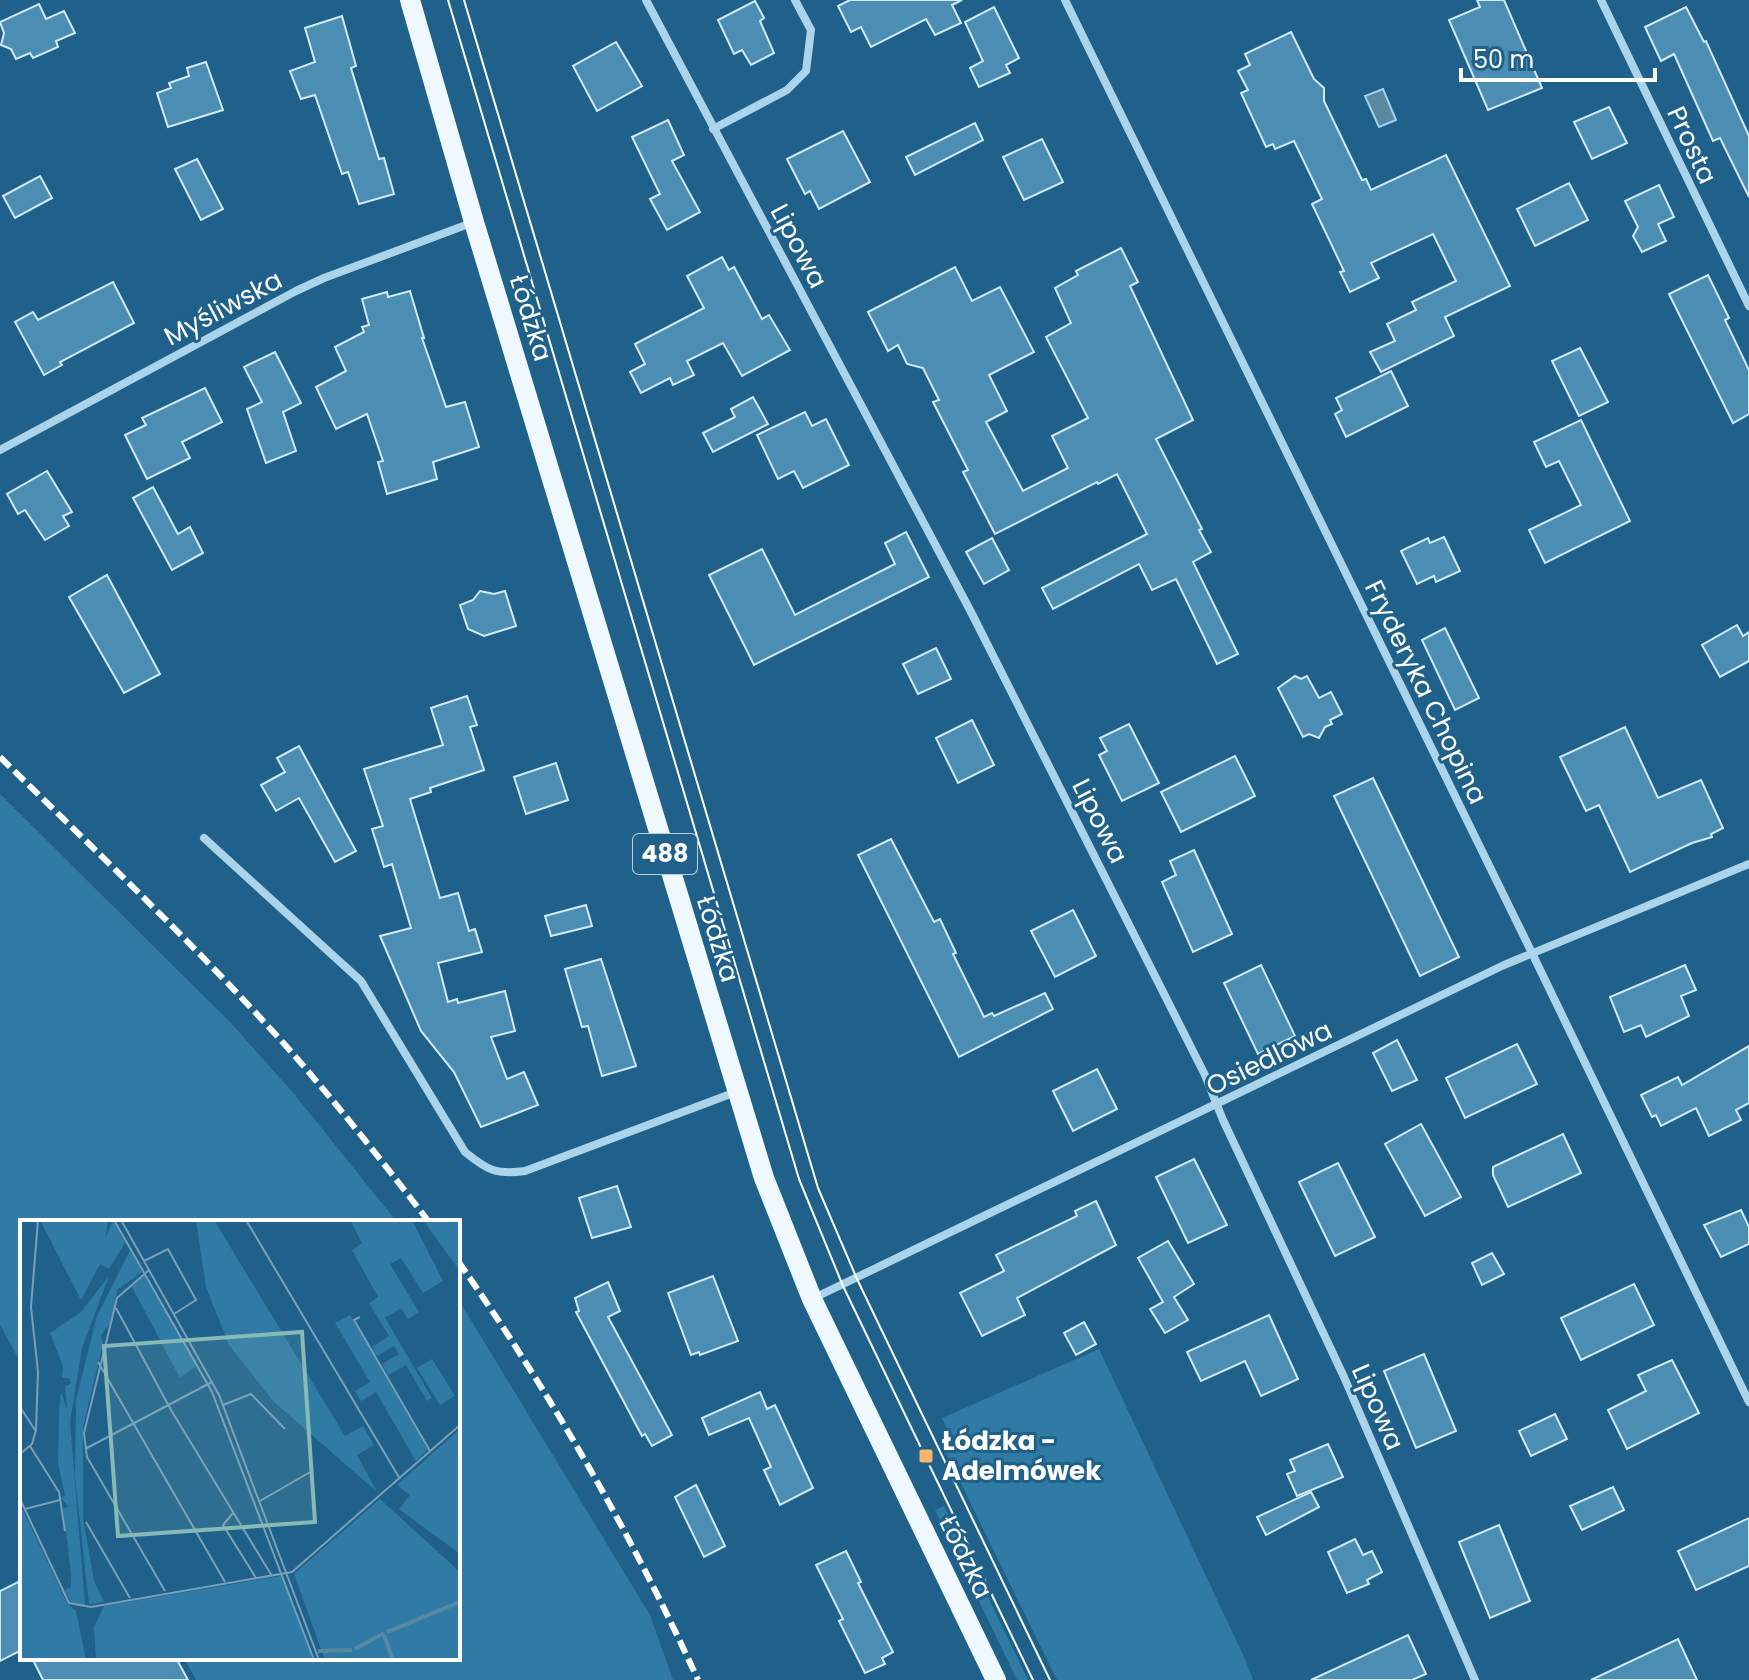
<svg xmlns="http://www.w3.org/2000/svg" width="1749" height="1680" font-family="Poppins,sans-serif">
	<rect width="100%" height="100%" fill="#1f618a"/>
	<g fill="#307ba5">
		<polygon points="0,794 231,1023 295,1095 397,1222 22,1222 22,1365 0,1325"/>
		<polygon points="458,1299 650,1615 673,1680 196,1680 184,1658 458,1658"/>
		<polygon points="1099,1349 1245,1659 1253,1680 1057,1680 946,1453 955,1448 942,1418"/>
		<polygon points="944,1506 1028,1680 1017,1680 935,1510"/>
	</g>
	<polygon fill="#5988a3" stroke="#9ed1ed" stroke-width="2" points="1383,89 1396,120 1379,127 1365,96"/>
	<g fill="#4c8db3" stroke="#d0eaf8" stroke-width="2">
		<polygon points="850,0 962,0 952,5 961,23 935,35 926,19 871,47 861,27 851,32 838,6"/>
		<polygon points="1477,0 1504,0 1542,88 1488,110 1449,20 1480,7"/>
		<polygon points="755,1 764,18 760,21 774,53 751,65 742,50 734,54 718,20"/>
		<polygon points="39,4 46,19 64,11 75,33 56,41 58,47 33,58 30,53 16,59 11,49 1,45 4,33 0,22"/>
		<polygon points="994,7 1019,58 1006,65 1010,73 979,87 970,68 983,61 965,22"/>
		<polygon points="1686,7 1704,42 1706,41 1749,136 1749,197 1720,138 1713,141 1674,54 1661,61 1645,27"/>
		<polygon points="342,16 356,66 351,68 379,159 384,158 394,194 359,204 348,172 342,174 315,95 301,99 290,71 315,62 305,28"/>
		<polygon points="1291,32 1314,79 1324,88 1324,101 1362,180 1366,179 1371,190 1446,155 1510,286 1445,317 1454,336 1381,372 1370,352 1395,341 1387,324 1416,310 1412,302 1456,281 1433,234 1371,263 1379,278 1350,292 1340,272 1344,271 1312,204 1322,199 1294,141 1275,149 1273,144 1266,147 1241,93 1248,90 1238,71 1250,65 1245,54"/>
		<polygon points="616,42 642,86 597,111 573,66"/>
		<polygon points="206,62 223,110 168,127 157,93 171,88 169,83 189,76 187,68"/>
		<polygon points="1609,107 1627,143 1592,159 1574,122"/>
		<polygon points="668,120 684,155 672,161 700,212 667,230 650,199 660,194 632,137"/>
		<polygon points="975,123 983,140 915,175 906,157"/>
		<polygon points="843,131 870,182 819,209 810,191 805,194 787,159"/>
		<polygon points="1042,139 1063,182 1024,200 1003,157"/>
		<polygon points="197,159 223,209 201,220 175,169"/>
		<polygon points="40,176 52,198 15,218 3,196"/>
		<polygon points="1569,183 1588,220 1535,246 1517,209"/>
		<polygon points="1659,185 1674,217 1658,224 1666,241 1642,252 1633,236 1638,227 1625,201"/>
		<polygon points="1121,248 1138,282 1130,286 1193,420 1156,439 1202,529 1199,530 1211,552 1193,562 1238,654 1217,664 1176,579 1152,590 1139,564 1053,609 1042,588 1147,534 1117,474 1098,484 1097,482 995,534 963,472 968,470 933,402 939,400 923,368 907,364 898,345 888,351 868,312 955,267 972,301 1000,287 1034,352 989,375 1007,411 986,422 1023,491 1068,468 1052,436 1088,418 1046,337 1071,323 1055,288 1078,275 1076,271"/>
		<polygon points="722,257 729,270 734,267 762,319 769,315 790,350 742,376 723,343 687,361 694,375 673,385 670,378 641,393 630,372 645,364 635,344 704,308 687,276"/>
		<polygon points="1708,275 1729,318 1725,320 1749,370 1749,414 1733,423 1669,294"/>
		<polygon points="113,282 134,323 60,362 62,365 44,375 15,322 33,312 38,320"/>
		<polygon points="410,291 424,338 422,338 446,407 465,402 479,447 433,462 437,479 387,494 378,462 383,461 367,414 336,429 316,387 346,371 335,347 364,332 362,327 369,325 362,299 387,292 388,297"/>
		<polygon points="1580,348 1608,402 1579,416 1552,361"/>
		<polygon points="275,352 301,403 283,412 296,451 266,463 247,409 262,402 244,367"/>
		<polygon points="1391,371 1408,406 1346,437 1335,414 1342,410 1336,398"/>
		<polygon points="205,388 222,422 182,442 190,458 147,479 125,435 146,425 142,418"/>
		<polygon points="753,397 768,424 713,452 703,433 735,417 731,409"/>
		<polygon points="805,412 812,426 826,419 849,465 803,488 794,471 778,479 757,435"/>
		<polygon points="1581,420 1630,521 1545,563 1529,530 1581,505 1559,461 1546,467 1534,442"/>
		<polygon points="47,471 72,512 63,516 69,526 45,540 25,510 18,514 7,494"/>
		<polygon points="153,487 178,534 190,527 203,553 172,570 133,498"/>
		<polygon points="906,532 929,577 754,665 709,575 762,549 795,615 895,564 885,543"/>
		<polygon points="1444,537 1460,571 1436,582 1434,576 1417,584 1401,551 1428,538 1430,543"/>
		<polygon points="992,538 1009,570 984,584 966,552"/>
		<polygon points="107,575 160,674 124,693 69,597"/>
		<polygon points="480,591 494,594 505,591 516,626 484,636 468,629 460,605 473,600"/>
		<polygon points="1737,625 1743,636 1749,632 1749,661 1720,677 1702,645"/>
		<polygon points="1445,628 1479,698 1455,710 1422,640"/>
		<polygon points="936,648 951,679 918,694 903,664"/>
		<polygon points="1295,676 1301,679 1307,676 1319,698 1331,692 1342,714 1330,720 1332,724 1325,727 1319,738 1309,734 1303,737 1278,688"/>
		<polygon points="467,696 477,725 470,727 484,770 430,788 431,792 410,799 440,898 458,893 469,931 475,929 482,952 438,963 448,1002 457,999 458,1003 505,991 515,1031 491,1037 507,1079 524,1072 538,1105 481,1127 454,1072 421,1031 380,936 411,928 392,864 384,867 372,829 383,826 364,769 443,745 431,708"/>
		<polygon points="972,720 994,765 958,783 936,738"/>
		<polygon points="1129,724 1159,783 1122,801 1099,755 1107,751 1100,738"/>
		<polygon points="1625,727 1658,798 1701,780 1723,828 1711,834 1712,837 1692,843 1630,872 1599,805 1586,811 1560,757"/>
		<polygon points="299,746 356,851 335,862 299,798 276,811 261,785 285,772 277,758"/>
		<polygon points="1235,756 1255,796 1181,832 1161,792"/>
		<polygon points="556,763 568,800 526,814 514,777"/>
		<polygon points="1373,778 1459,957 1420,976 1334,796"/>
		<polygon points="891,839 934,922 940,919 956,953 953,954 984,1017 992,1013 994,1016 1045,993 1053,1009 959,1057 858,855"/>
		<polygon points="1194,850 1232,934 1193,952 1162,882 1176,875 1170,861"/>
		<polygon points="586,905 592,926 551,936 545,916"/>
		<polygon points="1073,910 1096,956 1055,977 1031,931"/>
		<polygon points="601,959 636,1066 602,1076 588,1026 582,1027 565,969"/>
		<polygon points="1261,965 1295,1036 1258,1054 1224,983"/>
		<polygon points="1685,965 1696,990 1681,996 1689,1016 1646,1037 1641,1025 1624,1032 1610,997"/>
		<polygon points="1397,1040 1417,1080 1392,1091 1373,1053"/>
		<polygon points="1517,1044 1537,1084 1465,1118 1446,1078"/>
		<polygon points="1749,1046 1749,1103 1736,1110 1741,1120 1709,1136 1696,1108 1661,1126 1656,1115 1652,1117 1641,1095 1678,1077 1682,1085"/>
		<polygon points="1097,1069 1117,1109 1073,1131 1053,1091"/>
		<polygon points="1421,1124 1461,1197 1425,1216 1385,1144"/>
		<polygon points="1563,1134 1581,1173 1508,1207 1493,1175 1493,1167"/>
		<polygon points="1194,1159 1227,1225 1188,1243 1156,1177"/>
		<polygon points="1338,1163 1375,1237 1335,1256 1299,1182"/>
		<polygon points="617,1186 631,1227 592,1238 579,1198"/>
		<polygon points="1096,1201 1116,1245 1017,1298 1025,1315 982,1336 960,1293 1004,1271 996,1255 1077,1216 1075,1211"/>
		<polygon points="1741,1210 1749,1227 1749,1244 1721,1257 1704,1225"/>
		<polygon points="1168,1241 1194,1284 1174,1297 1188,1320 1165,1333 1150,1309 1163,1302 1138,1258"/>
		<polygon points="1492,1253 1504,1274 1482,1285 1472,1263"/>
		<polygon points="713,1276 738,1341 700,1355 699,1352 691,1355 668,1293"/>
		<polygon points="608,1282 620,1311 608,1317 672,1435 652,1446 645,1434 642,1436 576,1312 579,1311 575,1298"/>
		<polygon points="1634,1284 1654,1325 1581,1360 1561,1318"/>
		<polygon points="1269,1315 1298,1379 1261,1396 1245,1361 1201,1381 1187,1352"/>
		<polygon points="1084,1322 1096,1344 1076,1355 1064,1333"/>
		<polygon points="1424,1354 1456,1431 1416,1448 1384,1371"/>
		<polygon points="1672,1360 1699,1413 1627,1449 1608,1410 1646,1391 1638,1375"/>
		<polygon points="760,1392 767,1409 775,1405 813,1488 780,1505 764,1470 771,1467 749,1418 709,1435 702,1418"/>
		<polygon points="1555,1414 1567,1439 1531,1456 1519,1431"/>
		<polygon points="1328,1444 1343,1477 1297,1496 1287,1474 1295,1471 1290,1460"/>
		<polygon points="696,1485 725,1546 704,1557 675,1497"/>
		<polygon points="1613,1487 1624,1510 1582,1530 1570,1506"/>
		<polygon points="1311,1492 1319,1507 1266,1535 1257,1517"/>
		<polygon points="1749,1518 1749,1566 1696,1590 1678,1551"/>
		<polygon points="1499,1525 1530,1601 1490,1618 1459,1542"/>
		<polygon points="1355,1539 1363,1555 1372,1551 1382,1572 1367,1580 1369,1584 1347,1593 1328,1552"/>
		<polygon points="846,1551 861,1582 858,1583 893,1652 882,1658 885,1664 865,1673 839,1621 843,1619 816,1565"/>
		<polygon points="22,1580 22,1650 0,1661 0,1591"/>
		<polygon points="1408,1635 1426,1674 1412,1680 1311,1680"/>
		<polygon points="1678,1639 1697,1680 1591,1680"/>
		<polygon points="32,1658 176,1658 188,1680 43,1680"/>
	</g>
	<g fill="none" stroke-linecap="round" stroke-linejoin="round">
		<g stroke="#abd4eb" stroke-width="8">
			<polyline points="646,0 971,612 1205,1075 1223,1120 1344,1377 1475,1680"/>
			<polyline points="1065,0 1532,953 1749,1402"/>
			<polyline points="1601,0 1749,306"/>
			<polyline points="713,129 787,90 806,71 811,30 795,0"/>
			<polyline points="0,450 296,291 324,278 474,222"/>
			<path d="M204,838L361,981L465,1152C487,1170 496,1175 525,1171L736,1092"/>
			<polyline points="814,1298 1504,965 1749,864"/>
		</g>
		<polyline stroke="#eff8fe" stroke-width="20" points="410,0 474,222 764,1178 812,1299 996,1680"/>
		<g stroke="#fff" stroke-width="2">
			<polyline points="448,0 799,1179 843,1286 1033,1680"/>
			<polyline points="464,0 818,1188 857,1279 1050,1680"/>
		</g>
		<g stroke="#fff" stroke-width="6" stroke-dasharray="14 6" stroke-linecap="butt">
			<path d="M0,757C97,852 196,946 287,1047C337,1104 383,1162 429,1222"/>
			<path d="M458,1261C551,1394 631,1533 698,1680"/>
		</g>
	</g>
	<rect fill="#f9b56b" stroke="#1f618a" stroke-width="3" x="918" y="1448" width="16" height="16" rx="4"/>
	<g text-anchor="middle" stroke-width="6" stroke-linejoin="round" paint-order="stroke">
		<rect fill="#1f618a" stroke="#bcd0dc" stroke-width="2" x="633" y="834" width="64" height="40" rx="6"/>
		<g font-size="24" font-weight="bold" fill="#fff">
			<text x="665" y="862">488</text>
		</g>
		<g font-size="26" fill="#fff" stroke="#1f618a">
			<text transform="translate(1692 145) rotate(65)" y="9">Prosta</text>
			<text transform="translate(799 246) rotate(62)" y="9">Lipowa</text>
			<text transform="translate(223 308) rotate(-28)" y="9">Myśliwska</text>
			<text transform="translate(531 318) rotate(73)" y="9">Łódzka</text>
			<text transform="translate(1426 692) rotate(64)" y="9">Fryderyka Chopina</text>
			<text transform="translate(1100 821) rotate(63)" y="9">Lipowa</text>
			<text transform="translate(718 939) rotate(73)" y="9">Łódzka</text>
			<text transform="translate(1269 1058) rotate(-26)" y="9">Osiedlowa</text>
			<text transform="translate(1378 1407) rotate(66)" y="9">Lipowa</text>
			<text transform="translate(966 1557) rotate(64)" y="9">Łódzka</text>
		</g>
		<g font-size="26" font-weight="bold" fill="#fff" stroke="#1f618a" text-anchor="start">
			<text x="942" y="1450">Łódzka -<tspan x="942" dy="30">Adelmówek</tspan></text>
		</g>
	</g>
	<g transform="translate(20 1220)">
		<rect width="440" height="440" fill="#1f618a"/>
		<path d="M20,0H88L85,19L93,0L105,23L89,49L80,44L61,80ZM176,0H194L325,216L343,206L354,225L337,235L357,272L253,181L209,125L186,67ZM330,0H392L423,61L403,73L381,38L370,44L399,92L388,99L381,88L365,98L412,178L407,181L386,145L368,155L362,144L379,134L374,126L357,136L352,127L369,116L349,83L358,77L332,30L342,23ZM402,0H440V51L404,2ZM110,30L122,52L97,70L92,101L81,115L83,124L63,207V299L74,361L84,382L69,384L55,257L56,180L77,96ZM124,54L177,145L160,158L111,65ZM89,56L62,128L50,202L65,385L51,382L45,370L51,367V353L43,289L48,286L41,278L45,275L38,244L39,191L41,172L47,189L45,166L51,164L49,158H42L43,146L30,113L60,93ZM330,95L408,230L396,241L356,172L341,181L335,171L350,162L315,103ZM412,139L435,176L420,185L397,148ZM440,209V334L379,289L390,275L377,265ZM360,279L440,352V440H305L274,354ZM0,284L47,383L56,391L66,440H0ZM261,356L293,440H76L74,407L84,386Z" fill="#307ba5"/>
		<path fill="none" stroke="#5988a3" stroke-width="4" d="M367,412L440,382M364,415L373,440M335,429L364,413M298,431L332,430"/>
		<path fill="none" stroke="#79a0b9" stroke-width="2" d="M94,0L192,172L294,440M101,0L199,175L299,440M226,0L380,259M124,41L148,29L176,80L154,94M129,50L97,78L64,213L67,237L145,371M96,88L151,190L252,356M340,97L334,100L410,231M78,142L205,362M203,185L231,174L265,209M0,187L15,210M10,226L39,272L45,311M65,229L192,162M0,234L12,224L16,210L18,152L11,87L18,0M0,279L49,383L71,387L272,352L440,205M240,281L292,251M5,289L40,280M213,293L203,305L236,358M66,302L110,378"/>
		<path fill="#87bab6" fill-opacity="0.15" stroke="#87bab6" stroke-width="4" d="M282,112L295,302L98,316L84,126Z"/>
		<rect width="440" height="440" fill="none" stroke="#fff" stroke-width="4"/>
	</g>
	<path d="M1461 68v12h194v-12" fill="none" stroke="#ffffff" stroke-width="4"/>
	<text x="1473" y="68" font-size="24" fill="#ffffff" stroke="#1f618a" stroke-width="6" paint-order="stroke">50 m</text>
</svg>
